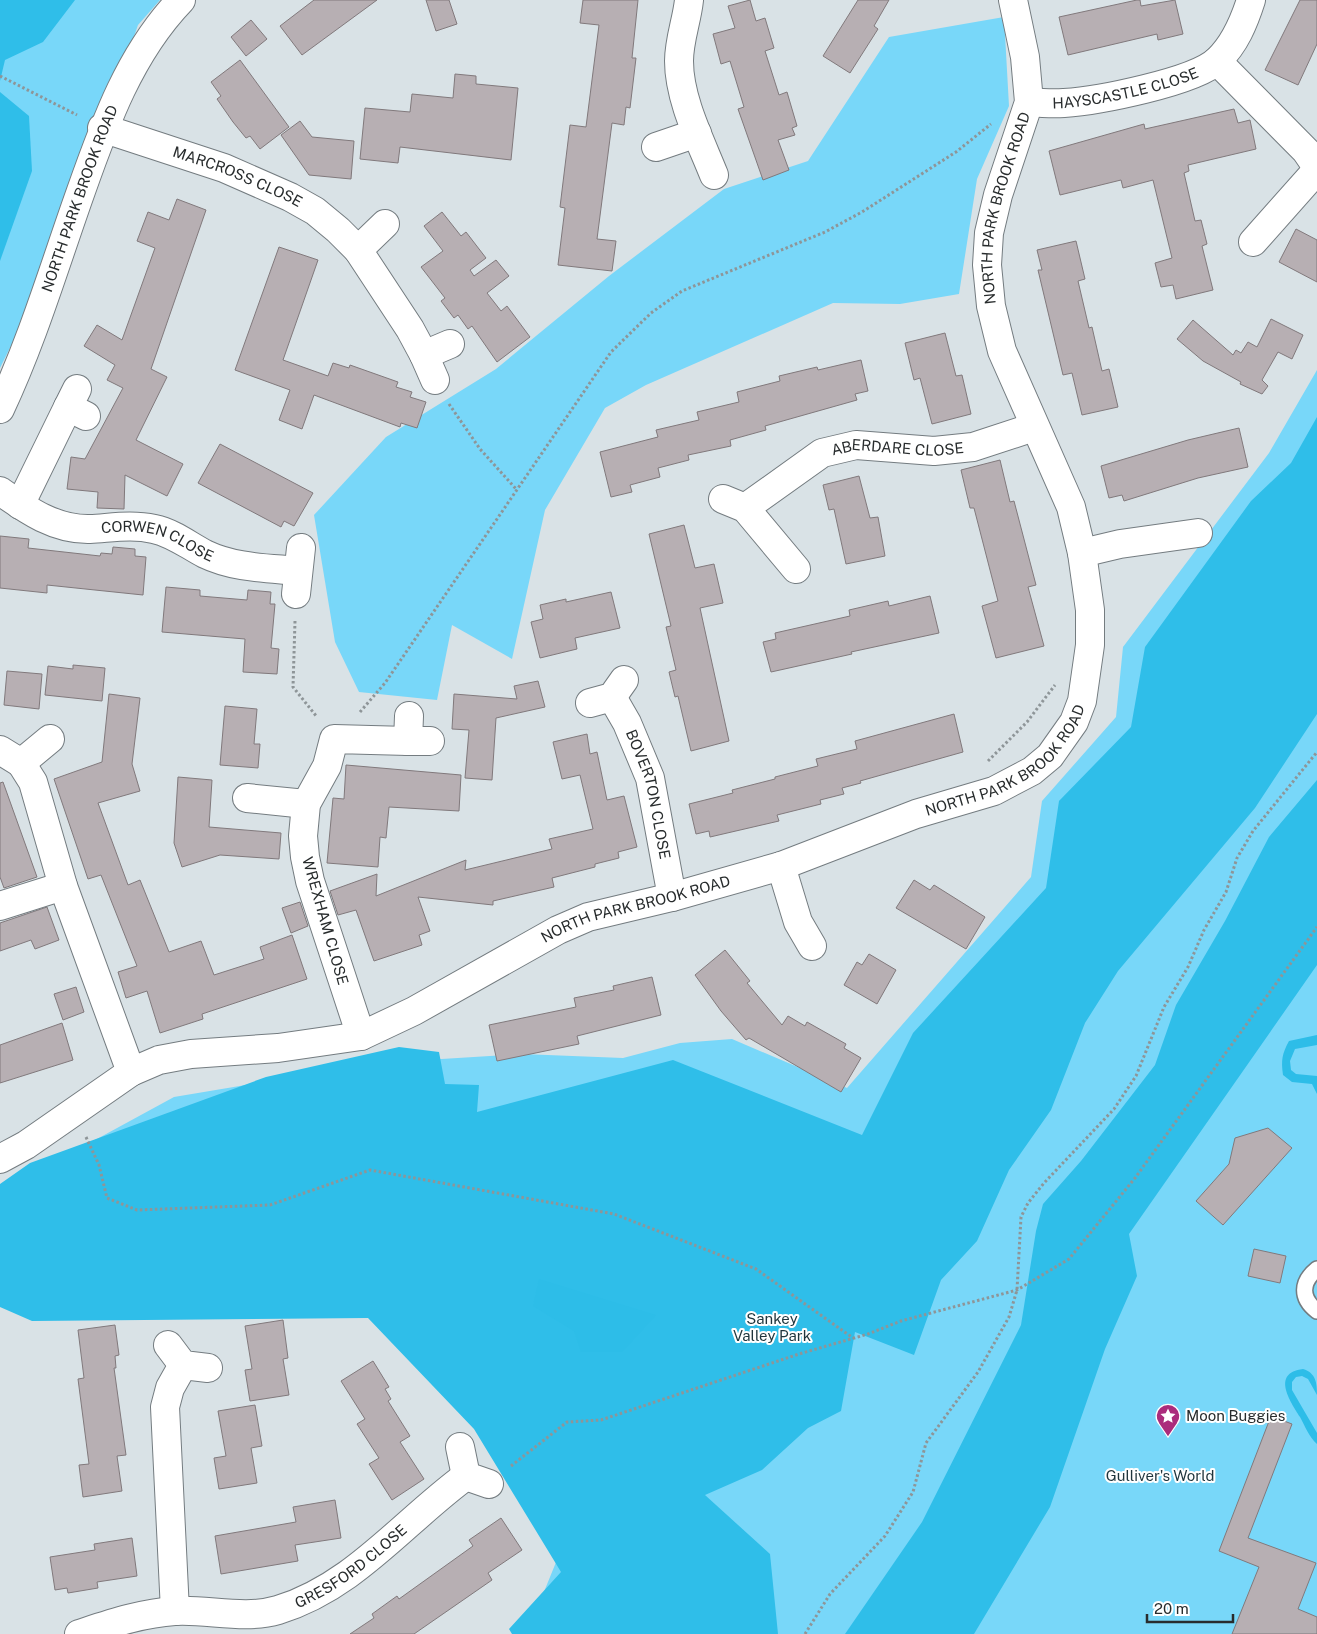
<svg xmlns="http://www.w3.org/2000/svg" width="1317" height="1634" font-family="'Public Sans',sans-serif">
	<rect width="100%" height="100%" fill="#d9e2e6"/>
	<g fill="#78d7f9">
		<polygon points="0,0 160,0 138,25 64,239 0,368"/>
		<polygon points="1004,17 1009,106 977,179 959,294 900,304 833,303 646,385 605,408 545,510 512,659 452,625 437,700 359,692 335,642 314,515 386,437 496,369 609,276 724,189 808,161 889,37"/>
		<polygon points="1317,370 1317,1634 513,1634 535,1614 578,1508 406,1293 62,1158 174,1097 377,1063 522,1054 623,1058 680,1043 732,1039 847,1088 1031,877 1042,801 1116,717 1123,647 1269,453"/>
	</g>
	<g fill="#2fbee9">
		<polygon points="0,0 75,0 43,42 5,60 0,81"/>
		<polygon points="0,92 29,116 32,171 0,261"/>
		<polygon points="1317,417 1317,714 1255,808 1118,971 1085,1023 1051,1110 1009,1170 977,1241 941,1280 914,1355 855,1332 841,1411 808,1428 762,1470 705,1495 770,1554 778,1634 512,1634 509,1629 561,1572 474,1429 368,1318 32,1321 0,1307 0,1184 30,1163 266,1077 399,1047 439,1052 445,1084 479,1085 477,1112 673,1060 862,1135 913,1033 1046,888 1059,801 1131,727 1145,647 1251,501 1291,463"/>
		<polygon points="1317,780 1317,965 1129,1234 1137,1276 1105,1349 1050,1507 974,1634 845,1634 922,1522 1021,1325 1036,1231 1043,1204 1081,1161 1155,1065 1176,1005 1225,921 1269,837"/>
	</g>
	<g fill="#2dbde8">
		<path d="M1317,1035V1045L1295,1049L1290,1061L1291,1070L1296,1074L1317,1076V1094L1312,1084L1292,1082L1283,1075C1281,1060 1282,1054 1289,1041Z"/>
		<polygon points="539,1279 656,1315 622,1352 581,1352 574,1331 533,1306"/>
		<path d="M1303,1369C1316,1373 1317,1383 1317,1395L1308,1379L1302,1376L1296,1377L1292,1382V1390L1317,1433V1444C1309,1437 1305,1426 1300,1417C1290,1401 1271,1373 1303,1369Z"/>
	</g>
	<g fill="#b7afb3" stroke="#81797c">
		<polygon points="314,0 377,0 302,55 280,26"/>
		<polygon points="426,0 449,0 457,24 436,31"/>
		<polygon points="583,0 638,0 632,58 636,58 630,108 626,107 624,125 612,123 597,239 616,241 612,271 558,265 565,208 560,207 570,125 586,127 599,25 580,23"/>
		<polygon points="750,0 756,21 765,18 774,48 765,51 779,95 787,92 797,126 792,128 795,135 778,140 789,170 763,180 738,109 744,107 730,61 721,64 713,34 735,28 728,6"/>
		<polygon points="858,0 889,0 874,26 878,29 850,73 823,56"/>
		<polygon points="1137,0 1140,0 1141,6 1175,0 1183,34 1158,40 1157,34 1068,55 1059,17"/>
		<polygon points="1300,0 1317,0 1317,44 1298,85 1265,70"/>
		<polygon points="251,20 267,39 246,56 231,37"/>
		<polygon points="240,60 289,127 260,149 250,136 246,138 233,122 217,99 221,96 211,82"/>
		<polygon points="455,74 476,76 476,84 518,88 511,160 400,147 398,163 360,159 365,108 410,112 412,94 453,98"/>
		<polygon points="1234,109 1238,123 1250,120 1256,149 1188,165 1189,171 1184,173 1195,221 1201,220 1207,244 1202,246 1213,290 1176,299 1173,285 1161,287 1155,263 1172,258 1153,180 1123,188 1121,180 1060,195 1049,151 1144,124 1145,129"/>
		<polygon points="300,121 312,137 354,141 351,179 309,175 281,135"/>
		<polygon points="177,199 206,210 151,369 167,377 136,440 183,464 167,496 125,475 124,509 97,508 98,492 67,489 71,457 85,459 123,388 107,380 115,365 84,346 97,325 122,340 155,248 137,241 148,212 169,220"/>
		<polygon points="442,212 461,236 466,232 486,258 470,270 474,276 496,260 509,276 487,293 501,311 507,306 530,337 497,362 472,326 468,329 458,315 454,318 441,301 445,298 421,267 443,251 424,226"/>
		<polygon points="1296,229 1317,240 1317,282 1279,262"/>
		<polygon points="1076,241 1085,279 1078,281 1089,328 1092,327 1102,371 1109,369 1118,407 1082,415 1072,373 1063,375 1038,270 1042,270 1037,250"/>
		<polygon points="279,247 318,260 283,360 328,376 333,363 349,368 350,365 398,382 396,387 412,392 410,397 426,402 417,428 401,423 400,427 314,395 302,429 279,420 290,390 235,370"/>
		<polygon points="1271,319 1303,335 1292,359 1278,352 1262,380 1268,386 1262,394 1240,384 1241,382 1203,361 1177,339 1193,320 1233,355 1236,350 1241,353 1248,342 1257,347"/>
		<polygon points="945,333 956,376 962,375 971,414 932,424 920,378 914,380 905,343"/>
		<polygon points="861,360 868,391 855,394 857,400 765,426 766,430 730,440 731,446 688,455 689,460 658,468 660,477 630,485 632,492 611,497 600,452 658,437 656,430 699,420 697,412 739,402 737,392 780,381 779,376 817,367 818,370"/>
		<polygon points="1239,428 1248,467 1198,478 1124,501 1122,495 1109,498 1101,466 1188,440"/>
		<polygon points="220,444 313,493 294,526 284,521 281,527 198,483"/>
		<polygon points="1000,460 1010,502 1014,501 1036,585 1028,587 1044,646 996,658 982,606 998,601 974,508 970,508 961,470"/>
		<polygon points="859,476 870,518 878,517 885,556 846,564 834,509 829,510 823,485"/>
		<polygon points="684,525 695,568 714,564 723,603 700,608 729,741 691,751 678,696 675,697 669,672 676,670 666,627 671,626 649,534"/>
		<polygon points="0,536 29,539 28,548 100,556 101,553 112,554 113,547 135,549 135,556 146,557 143,595 47,585 47,593 0,588"/>
		<polygon points="166,587 200,590 200,596 247,600 248,590 271,592 270,604 275,604 271,648 279,649 277,674 243,672 245,639 162,632"/>
		<polygon points="611,592 620,628 575,638 577,649 540,658 531,622 543,619 540,605 566,599 566,602"/>
		<polygon points="930,596 939,633 851,652 852,654 771,672 763,642 776,639 775,633 850,616 849,610 888,601 889,606"/>
		<polygon points="73,665 105,668 102,701 45,695 48,666 73,669"/>
		<polygon points="7,671 42,674 39,709 4,705"/>
		<polygon points="538,681 545,707 496,718 492,780 465,778 469,730 452,729 454,694 517,699 514,686"/>
		<polygon points="109,694 140,698 132,764 140,791 98,803 128,885 140,880 169,952 201,941 214,975 264,959 260,947 292,935 307,979 202,1014 203,1019 160,1033 147,991 126,998 118,972 137,966 101,875 88,879 54,779 102,762"/>
		<polygon points="225,706 257,709 254,744 260,744 258,768 220,765"/>
		<polygon points="954,714 963,752 860,781 861,783 842,788 844,794 820,800 821,804 777,815 779,821 710,837 709,831 696,834 689,804 733,793 732,790 775,779 775,777 818,766 816,759 857,749 855,741"/>
		<polygon points="587,734 590,754 597,752 607,800 624,796 637,847 618,852 619,858 595,864 595,867 552,878 554,887 493,901 493,905 418,897 430,931 419,935 422,945 374,961 356,910 338,915 330,891 377,874 376,896 466,860 465,870 552,849 549,839 593,829 580,775 562,779 553,742"/>
		<polygon points="346,765 461,775 459,811 389,807 386,838 380,837 378,867 327,863 333,798 344,799"/>
		<polygon points="178,777 212,780 209,827 281,833 279,859 220,855 182,867 174,843"/>
		<polygon points="3,782 37,877 4,888 0,877 0,783"/>
		<polygon points="914,880 930,890 934,885 985,917 966,949 896,908"/>
		<polygon points="300,902 308,926 291,933 282,908"/>
		<polygon points="47,907 59,940 35,949 31,940 0,951 0,923"/>
		<polygon points="725,950 750,981 747,983 782,1025 788,1016 805,1026 807,1022 846,1044 844,1048 861,1058 841,1092 749,1038 746,1040 721,1011 695,975"/>
		<polygon points="869,954 896,970 877,1004 844,985 857,962 862,965"/>
		<polygon points="652,977 661,1015 577,1036 579,1044 497,1061 489,1025 576,1007 574,998 614,990 613,986"/>
		<polygon points="76,987 84,1012 63,1020 54,994"/>
		<polygon points="62,1023 73,1060 0,1083 0,1045"/>
		<polygon points="1268,1128 1292,1148 1223,1225 1196,1201 1229,1164 1235,1138"/>
		<polygon points="1254,1249 1286,1256 1280,1283 1248,1276"/>
		<polygon points="283,1320 288,1358 283,1359 289,1395 250,1401 245,1370 252,1369 245,1326"/>
		<polygon points="115,1325 119,1355 115,1356 116,1368 114,1368 126,1455 117,1456 122,1491 83,1497 79,1465 89,1464 78,1379 84,1378 78,1330"/>
		<polygon points="373,1361 389,1387 385,1389 391,1399 388,1401 410,1436 400,1442 424,1479 392,1500 369,1464 379,1458 357,1424 365,1419 341,1381"/>
		<polygon points="255,1405 262,1446 251,1448 257,1483 219,1489 214,1458 226,1456 218,1411"/>
		<polygon points="1271,1416 1292,1424 1248,1538 1316,1563 1298,1609 1317,1617 1317,1634 1232,1634 1259,1567 1219,1551"/>
		<polygon points="335,1500 341,1538 295,1545 298,1561 221,1574 215,1536 296,1522 293,1507"/>
		<polygon points="501,1518 522,1550 488,1573 492,1580 414,1634 350,1634 374,1618 372,1614 397,1596 399,1599 473,1546 469,1540"/>
		<polygon points="132,1538 137,1576 97,1582 98,1588 68,1593 67,1588 55,1590 50,1557 95,1550 94,1544"/>
	</g>
	<g fill="none" stroke-linecap="round" stroke-linejoin="round">
		<g stroke="#747c80" stroke-width="18">
			<path id="service" d="M1317,1269C1301,1282 1300,1298 1317,1311"/>
		</g>
		<g stroke="#747c80" stroke-width="30">
			<g id="minor">
				<path d="M689,0C687,20 679,40 679,61C679,99 700,140 714,175"/>
				<polyline points="1217,61 1306,151 1317,167"/>
				<path id="s1" d="M1029,102C1040,103 1052,104 1064,103C1097,101 1195,82 1218,60C1235,44 1244,22 1251,0"/>
				<path id="s2" d="M102,128L224,168L290,197L315,211L338,230L358,250"/>
				<polyline points="656,147 697,133"/>
				<polyline points="385,224 358,250 410,329 424,355"/>
				<polyline points="1253,242 1317,170"/>
				<polyline points="435,380 424,355 450,344"/>
				<polyline points="77,389 68,407 86,416"/>
				<path id="s3" d="M0,409C33,339 55,264 81,191C105,123 130,53 181,0"/>
				<path id="s4" d="M0,491C27,510 55,530 90,529C111,528 132,524 154,529C173,533 188,545 205,554C234,568 267,568 298,571"/>
				<polyline points="723,499 745,508 796,569"/>
				<polyline points="20,505 68,407"/>
				<path id="s5" d="M745,508L822,453L856,445L934,451L973,447L1034,427"/>
				<polyline points="1082,553 1120,544 1198,533"/>
				<polyline points="296,594 301,548"/>
				<path id="s6" d="M612,697L627,723L650,778L672,897"/>
				<polyline points="590,703 612,697 624,680"/>
				<polyline points="409,716 408,741 430,741"/>
				<polyline points="0,750 21,763 50,739"/>
				<polyline points="21,763 33,782 63,886 131,1072"/>
				<polyline points="247,798 306,804"/>
				<polyline points="781,866 798,922 812,946"/>
				<polyline points="0,906 63,886"/>
				<polyline points="361,1036 310,881 305,857 303,836 306,804 327,766 334,739 408,741"/>
				<path id="s7" d="M0,1159L26,1145L131,1072L159,1060L191,1054L278,1048L361,1036L414,1011L558,930L588,917L672,897L781,866L916,814L994,791L1032,771L1050,756L1074,722L1082,701L1090,645V610L1082,553L1071,507L1002,351L991,306L987,265L989,233L998,195L1029,102L1025,57L1013,0"/>
				<polyline points="168,1345 183,1365 208,1368"/>
				<polyline points="460,1447 466,1476 489,1484"/>
				<polyline points="175,1611 165,1407 170,1388 183,1365"/>
				<path id="s8" d="M79,1634C110,1624 142,1613 175,1611C209,1609 244,1620 278,1610C354,1587 403,1522 466,1476"/>
			</g>
		</g>
		<g stroke="#8e9598" stroke-width="3" stroke-dasharray="2.5 2.5" stroke-linecap="butt">
			<polyline points="0,76 77,115"/>
			<polyline points="449,404 480,449 517,490"/>
			<polyline points="295,621 293,687 317,717"/>
			<polyline points="360,712 385,683 611,352 651,313 682,291 825,232 862,212 956,152 991,124"/>
			<polyline points="988,761 1027,722 1055,685"/>
			<polyline points="86,1137 99,1165 107,1198 137,1210 270,1205 370,1170 614,1214 756,1269 853,1338"/>
			<polyline points="511,1466 567,1422 601,1420 799,1354 868,1334 901,1321 1017,1290 1069,1259 1135,1178 1317,927"/>
			<polyline points="805,1634 830,1594 885,1536 913,1492 926,1443 978,1372 1009,1317 1017,1290 1021,1217 1028,1203 1044,1183 1114,1109 1136,1076 1164,1007 1188,967 1204,930 1226,892 1237,858 1253,831 1317,752"/>
		</g>
		<use href="#service" stroke="#fff" stroke-width="15"/>
		<use href="#minor" stroke="#fff" stroke-width="28"/>
	</g>
	<defs>
		<g id="sight-pin" transform="scale(1.25)"><path d="M0 17L-7.5 6A9.5 9.5 0 1 1 7.5 6Z" fill="#ab2c7c" stroke="#fff"/><path d="M0-6L1.8-2.2L6-1.7L2.9 1.2L3.7 5.4L0 3.3L-3.7 5.4L-2.9 1.2L-6-1.7L-1.8-2.2Z" fill="#fff"/></g>
	</defs>
	<g fill-rule="evenodd">
		<use href="#sight-pin" x="1168" y="1416"/>
	</g>
	<g text-anchor="middle" stroke-width="4" stroke-linejoin="round" paint-order="stroke">
		<g font-size="15" fill="#282c2d" stroke="#fff">
			<text dy="5" stroke="none"><textPath href="#s1" startOffset="98">HAYSCASTLE CLOSE</textPath></text>
			<text dy="5" stroke="none"><textPath href="#s2" startOffset="144">MARCROSS CLOSE</textPath></text>
			<text dy="5" stroke="none"><textPath href="#s3" startOffset="225">NORTH PARK BROOK ROAD</textPath></text>
			<text dy="5" stroke="none"><textPath href="#s7" startOffset="1718">NORTH PARK BROOK ROAD</textPath></text>
			<text dy="5" stroke="none"><textPath href="#s5" startOffset="171">ABERDARE CLOSE</textPath></text>
			<text dy="5" stroke="none"><textPath href="#s4" startOffset="170">CORWEN CLOSE</textPath></text>
			<text dy="5" stroke="none"><textPath href="#s7" startOffset="1101">NORTH PARK BROOK ROAD</textPath></text>
			<text dy="5" stroke="none"><textPath href="#s6" startOffset="105">BOVERTON CLOSE</textPath></text>
			<text dy="5" stroke="none"><textPath href="#s7" startOffset="696">NORTH PARK BROOK ROAD</textPath></text>
			<text transform="translate(325 921) rotate(74)" y="5">WREXHAM CLOSE</text>
			<text dy="5" stroke="none"><textPath href="#s8" startOffset="288">GRESFORD CLOSE</textPath></text>
		</g>
		<g font-size="15" fill="#1f353d" stroke="#fff">
			<text x="772" y="1324">Sankey<tspan x="772" dy="17">Valley Park</tspan></text>
			<text x="1160" y="1481">Gulliver's World</text>
		</g>
		<g font-size="15" fill="#282c2d" stroke="#fff" text-anchor="start">
			<text x="1186" y="1421">Moon Buggies</text>
		</g>
	</g>
	<path d="M1147 1614v8h86v-8" fill="none" stroke="#282c2d" stroke-width="2.5"/>
	<text x="1154" y="1614" font-size="15" fill="#282c2d" stroke="#ffffff" stroke-width="4" paint-order="stroke">20 m</text>
</svg>
